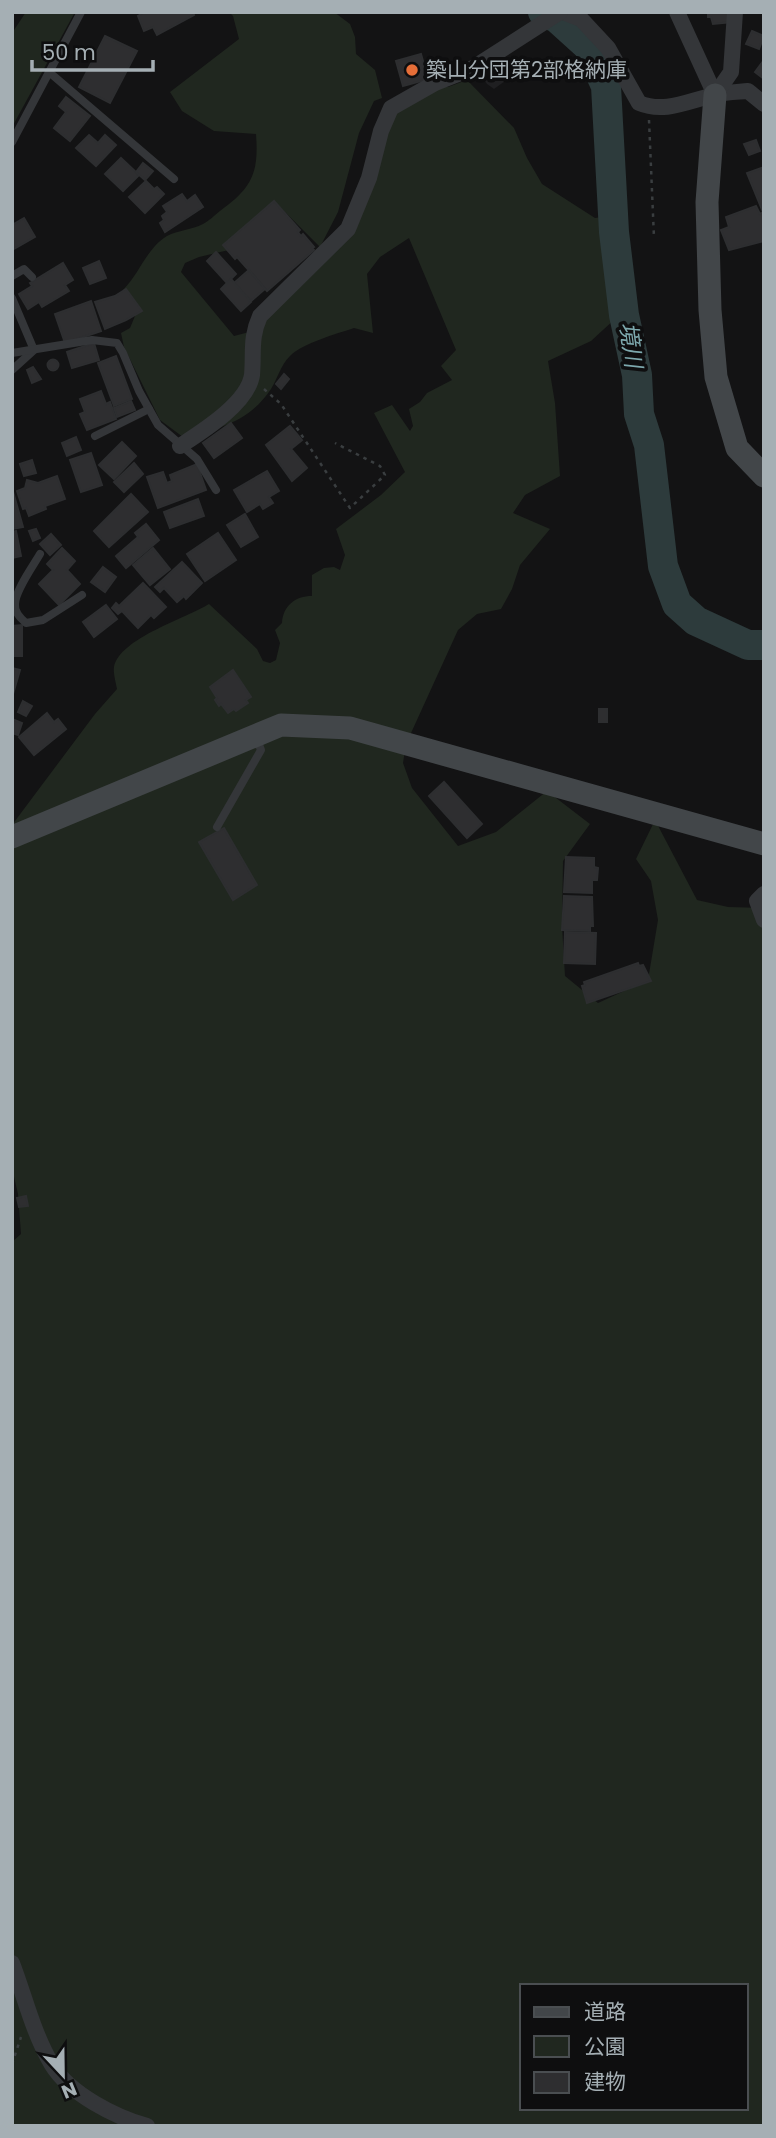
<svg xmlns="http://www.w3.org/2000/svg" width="776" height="2138" font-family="Poppins,'Noto Sans JP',sans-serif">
	<rect width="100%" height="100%" fill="#131314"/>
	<polygon fill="#1f1f21" points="501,59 512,76 494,89 487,84 480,74"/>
	<g fill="#20271f" fill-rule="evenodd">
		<polygon points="26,12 75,12 12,127 12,33"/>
		<path d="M229,12H334L350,24L355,37L356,54L375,70L382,98L374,101L359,133L338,212L320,247L283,210L233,249L199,257L185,263L181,272L234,336L253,331L348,229L391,108L435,83L448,87L467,80L514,128L527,158L542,184L595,218L609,216L618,279L616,318L591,341L548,361L555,403L560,476L525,495L513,513L550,529L520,565L512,589L501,609L477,614L458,630L406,744L403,763L412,788L458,846L496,832L547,791L590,824L563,861L562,926L565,976L598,1003L648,980L658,920L651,881L636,859L655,820L697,900L728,907L764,908V2126H12V1242L21,1234L18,1194L12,1168V825L95,714L117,689C116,683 113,673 114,667C120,638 187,618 209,604L257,649L263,661L270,663L276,660L280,643L275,630L282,623C283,606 295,596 312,596V575L324,568L334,567L340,570L345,555L336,529L381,495L405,472L374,413L392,405L410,431L413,426L409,409L420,402L427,393L452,380L441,366L456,350L409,238L380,257L367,274L373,333L354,328C336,334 303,343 290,356C280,366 278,378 271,389C248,423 220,428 183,437L160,420L124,347L121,333L130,328L135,316L123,290C140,273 146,249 167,236C178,230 192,230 203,224C209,221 215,215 220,211C252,188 259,173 256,134L214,131L182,111L170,92L239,39L233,16ZM522,1986H746V2108H522Z"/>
	</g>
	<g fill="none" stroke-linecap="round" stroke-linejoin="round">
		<polyline stroke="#2d3b3c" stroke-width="30" points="543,12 557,18 588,46 606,86 614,232 624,315 637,375 639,414 649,445 663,566 677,604 696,621 748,645 764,645"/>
	</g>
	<g fill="#2e2e30" stroke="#2d2e30" stroke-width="2">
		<polygon points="145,12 193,12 194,15 157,35 153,27 144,31 138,16"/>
		<polygon points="708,12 730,12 732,22 713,24 711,17 708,17"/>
		<polygon points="752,31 764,36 759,49 746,44"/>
		<polygon points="105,36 137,51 110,103 79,87"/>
		<polygon points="421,54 428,79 403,86 396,61"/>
		<polygon points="764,60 764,79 755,72"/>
		<polygon points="66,97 90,116 70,141 54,128 66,112 59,106"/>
		<polygon points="89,135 98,143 105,135 116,145 96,166 76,148"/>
		<polygon points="756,140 760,151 749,155 744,144"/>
		<polygon points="121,158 139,175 123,191 105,174"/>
		<polygon points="143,163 153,171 145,180 136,172"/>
		<polygon points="764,167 764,241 729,250 721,230 729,227 726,217 756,206 760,214 763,212 747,173"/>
		<polygon points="146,181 154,189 157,187 164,194 145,213 129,197"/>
		<polygon points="182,194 187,201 195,195 203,207 165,232 160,223 164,220 162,216 167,212 163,206"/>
		<polygon points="274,201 300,230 298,232 301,236 303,234 314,247 312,248 314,250 267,291 237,257 235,259 223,245"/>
		<polygon points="24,218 35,237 12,250 12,225"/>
		<polygon points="216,252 236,274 227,283 207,261"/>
		<polygon points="99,261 106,278 90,284 83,268"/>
		<polygon points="63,263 73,280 65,285 69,291 42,307 39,302 28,309 19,294 32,286 30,283"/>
		<polygon points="249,270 265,289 251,301 234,283"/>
		<polygon points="231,279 251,302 241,311 221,289"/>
		<polygon points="126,289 142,311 126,320 105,329 95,302 115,296"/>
		<polygon points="91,301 101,331 65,343 55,314"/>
		<polygon points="94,343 99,360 72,368 67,352"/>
		<polygon points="116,356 132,399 114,406 98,363"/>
		<circle cx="53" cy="365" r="5.5"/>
		<polygon points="33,367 41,379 32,383 27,370"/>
		<polygon points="284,374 289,379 281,389 276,384"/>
		<polygon points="101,391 106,404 110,402 116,419 87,430 80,414 85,412 80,399"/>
		<polygon points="131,401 135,410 117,417 114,408"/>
		<polygon points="231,423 242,438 214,458 203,443"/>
		<polygon points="290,426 302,440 291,449 307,468 292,481 266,445"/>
		<polygon points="76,437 81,450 67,456 62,443"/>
		<polygon points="122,442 136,456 114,479 99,465"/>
		<polygon points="91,453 102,485 81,492 70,460"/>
		<polygon points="32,460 36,473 24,476 20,464"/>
		<polygon points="134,463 143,474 124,492 114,482"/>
		<polygon points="197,464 206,490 158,508 147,477 163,472 167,483 172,481 170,475"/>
		<polygon points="267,471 279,491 269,497 273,503 263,509 260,504 247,512 234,490"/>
		<polygon points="57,476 65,499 45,506 46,509 29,516 26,508 23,509 17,491 25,488 27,480 38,483"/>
		<polygon points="12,488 23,527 12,529"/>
		<polygon points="131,494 148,512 109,547 94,531"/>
		<polygon points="198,499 204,516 170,528 164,512"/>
		<polygon points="245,514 258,537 241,547 227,525"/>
		<polygon points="146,524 159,540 126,568 116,556 138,537 135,533"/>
		<polygon points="36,529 40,538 33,541 29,531"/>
		<polygon points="16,531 21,556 12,558 12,532"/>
		<polygon points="218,533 236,560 205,581 187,554"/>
		<polygon points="51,534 61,545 50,555 40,544"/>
		<polygon points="62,548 75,561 67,570 80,584 59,605 39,584 53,570 47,564"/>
		<polygon points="153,548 170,569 150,585 133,565"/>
		<polygon points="182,562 202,583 186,599 184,596 177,602 164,588 160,592 155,587"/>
		<polygon points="103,567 116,577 105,592 91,582"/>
		<polygon points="143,583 166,607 154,618 151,615 138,628 122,611 118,614 112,608 116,603 119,606"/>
		<polygon points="106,605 117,619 94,637 83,622"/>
		<polygon points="22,625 22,656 12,656 12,626"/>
		<polygon points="12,668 20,670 13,694 12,694"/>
		<polygon points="233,670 251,697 246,700 248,703 236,711 234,709 228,713 221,704 219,706 215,700 217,698 210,687"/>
		<polygon points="23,701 32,706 26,716 18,712"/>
		<rect x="599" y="709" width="8" height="13"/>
		<polygon points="47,713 54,722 58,719 66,729 34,755 19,737"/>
		<polygon points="12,719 22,723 18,735 12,733"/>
		<polygon points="444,782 482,824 467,838 429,796"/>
		<polygon points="224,828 257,885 233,900 199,842"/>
		<polygon points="566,857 594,858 594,867 598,868 597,880 592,880 592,893 564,892"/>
		<polygon points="564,896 592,897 593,926 590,926 590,931 562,930"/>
		<polygon points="565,932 596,933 595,964 564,963"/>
		<polygon points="638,963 639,966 643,965 651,981 587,1003 582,986 585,985 584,982"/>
		<polygon points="26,1196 28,1206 19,1207 17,1198"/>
	</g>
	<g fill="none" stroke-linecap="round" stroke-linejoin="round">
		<g stroke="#3a3e40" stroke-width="2.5" stroke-dasharray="3.5 5" stroke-linecap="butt">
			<polyline points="649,120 654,238"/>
			<polyline points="264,389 281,404 350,508 385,475 380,466 335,443"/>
			<polyline points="12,2064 21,2037"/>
		</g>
		<g stroke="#343639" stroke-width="8">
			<polyline points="49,72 174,179"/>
			<polyline points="12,142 81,12"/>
			<polyline points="12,276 24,269 32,277"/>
			<polyline points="12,298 34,350 12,370"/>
			<polyline points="12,353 92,340 117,343 123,353 139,391 158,425 197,459 216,490"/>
			<polyline points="95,436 149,409"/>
			<path d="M40,554C33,566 15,591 15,604C14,612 20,618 26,623L43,620L82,595"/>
			<polyline points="217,827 261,750 256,737"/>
		</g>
		<g stroke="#343639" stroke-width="16">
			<path d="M563,12L581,19L608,48L639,103C665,114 690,100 715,95C726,92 737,92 748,91L764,104"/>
			<polyline points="677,12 715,95"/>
			<polyline points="715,95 731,72 735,12"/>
			<path d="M180,446C203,431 248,403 252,375C254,352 250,338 260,316L348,229L369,178L381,131L391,108L435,83L473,68L560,12"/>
			<polyline points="764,894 757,901 764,920"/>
			<path d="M12,1963C25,1997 33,2033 52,2065C70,2094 115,2117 147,2126"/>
		</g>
		<g stroke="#424649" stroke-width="23">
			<polyline points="715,95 707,202 710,310 716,377 737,448 764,476"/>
			<polyline points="12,837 281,725 350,728 764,844"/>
		</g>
	</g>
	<circle fill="#e66e38" stroke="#0e0e0f" stroke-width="2.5" cx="412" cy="70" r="7"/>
	<g text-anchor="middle" stroke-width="7" stroke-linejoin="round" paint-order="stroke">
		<g font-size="21" fill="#a5afb4" stroke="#0e0e0f" text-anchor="start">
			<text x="426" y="77">築山分団第2部格納庫</text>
		</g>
		<g font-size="23" font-style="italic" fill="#7da8ad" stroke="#0e0e0f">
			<text transform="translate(631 345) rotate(82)" y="8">境川</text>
		</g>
	</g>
	<rect width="776" height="2138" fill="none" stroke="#a5afb4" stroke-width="28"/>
	<rect x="520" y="1984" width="228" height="126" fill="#0e0e0f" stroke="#4a4e51" stroke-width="2"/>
	<rect x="534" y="2007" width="35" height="10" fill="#424649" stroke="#4a4e51" stroke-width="2"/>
	<text x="584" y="2019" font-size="21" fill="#a5afb4">道路</text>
	<rect x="534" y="2036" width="35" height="21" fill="#20271f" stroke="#4a4e51" stroke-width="2"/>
	<text x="584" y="2054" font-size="21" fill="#a5afb4">公園</text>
	<rect x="534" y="2072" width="35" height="21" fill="#2e2e30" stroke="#4a4e51" stroke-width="2"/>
	<text x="584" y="2089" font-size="21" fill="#a5afb4">建物</text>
	<g transform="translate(63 2075) rotate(158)" stroke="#0e0e0f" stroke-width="5" paint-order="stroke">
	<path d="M0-5L12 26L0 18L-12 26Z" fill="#a5afb4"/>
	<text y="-10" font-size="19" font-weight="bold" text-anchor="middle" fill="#a5afb4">N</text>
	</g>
	<path d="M32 60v10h121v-10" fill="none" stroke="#a5afb4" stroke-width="3.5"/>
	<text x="42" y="60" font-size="21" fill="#a5afb4" stroke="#0e0e0f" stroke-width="5" paint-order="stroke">50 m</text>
</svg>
